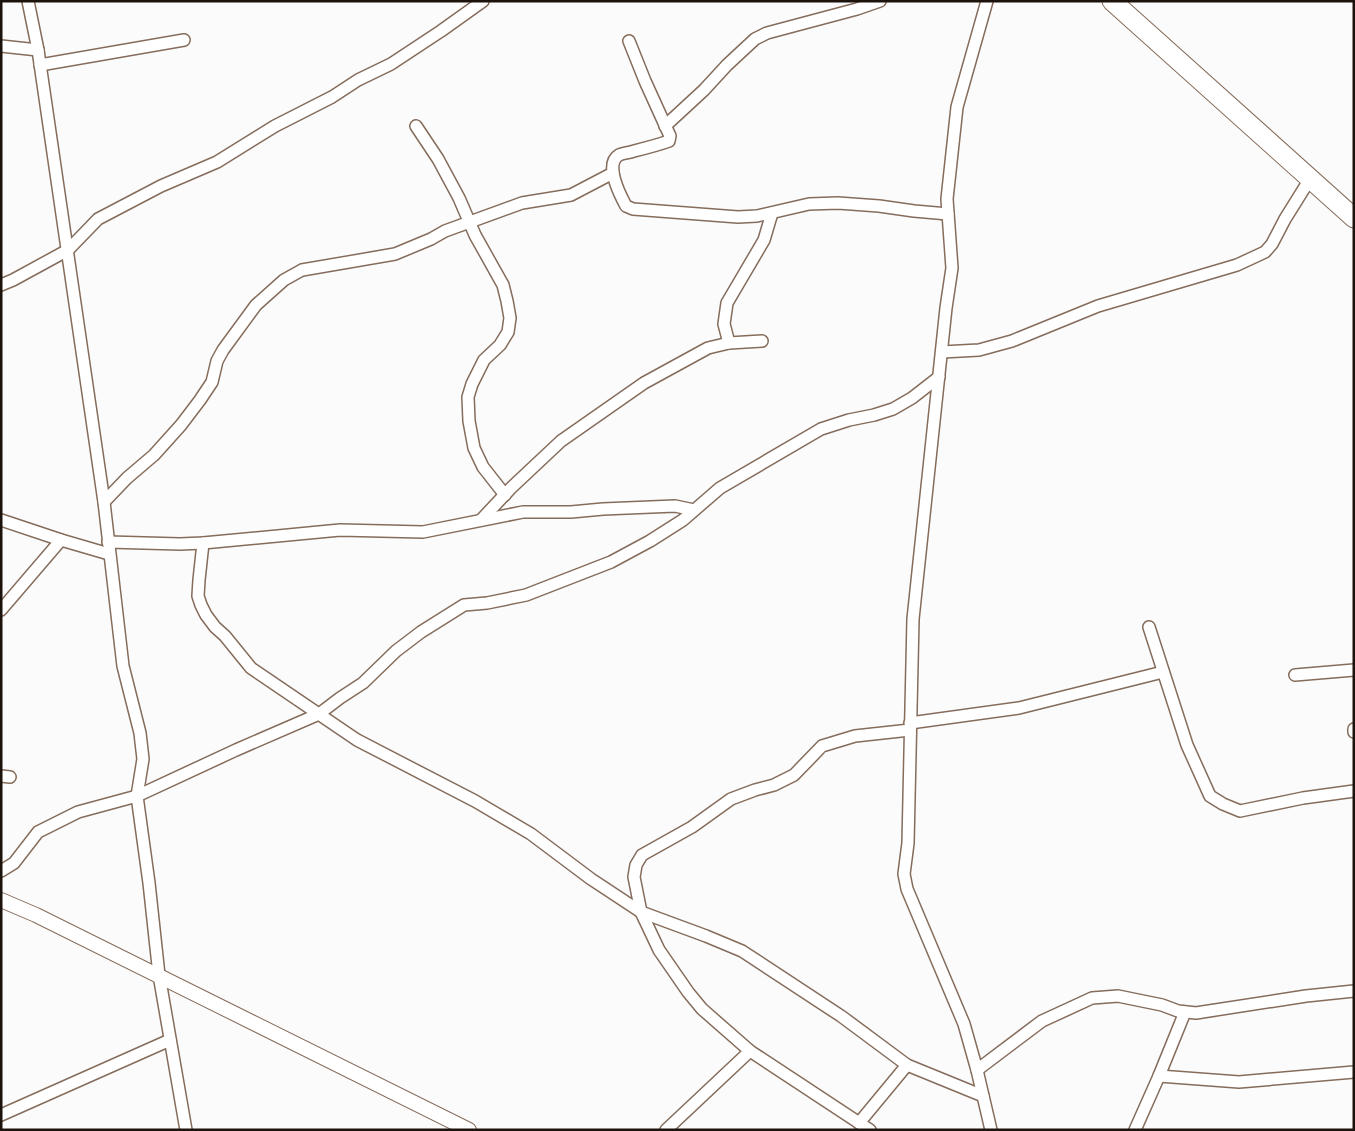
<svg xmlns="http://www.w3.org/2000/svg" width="1355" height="1131" font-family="Roboto,sans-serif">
	<rect width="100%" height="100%" fill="#fbfbfb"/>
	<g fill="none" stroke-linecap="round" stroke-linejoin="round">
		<g stroke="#856c5b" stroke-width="14">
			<g id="minor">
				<polyline points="28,1 38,50 104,502 123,666 140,733 143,759 137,796 149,883 159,975 186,1130"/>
				<polyline points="987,1 957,107 947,199 952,268 946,308 913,619 908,843 904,874 907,889 964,1024 977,1070 991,1130"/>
				<path d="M629,41L645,81L670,136L669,141C658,145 646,148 634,151C629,153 623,153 619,155C604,164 620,195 626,206L633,209L738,217L757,216L809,204L838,203L879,206L914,211L948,214"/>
				<polyline points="1,46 38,50"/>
				<polyline points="40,65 184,40"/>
				<polyline points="416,126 438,159 459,198 475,235 503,285 507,301 510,318 508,332 500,345 484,360 472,384 468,397 469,421 474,448 483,467 505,495"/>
				<polyline points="665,126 704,90 727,65 755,39 767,33 857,9 880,1"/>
				<polyline points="1,285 13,280 68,250 98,219 161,186 217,162 275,126 332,97 358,80 391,64 441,31 483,1"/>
				<polyline points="729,343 724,324 727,303 764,240 772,213"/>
				<polyline points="942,352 979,350 1012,341 1098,306 1237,265 1265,252 1272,244 1285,219 1310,179"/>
				<polyline points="104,502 127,478 154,455 181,425 200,400 212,382 217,361 223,350 256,305 284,280 302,270 395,254 431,239 445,231 522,203 571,195 613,173"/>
				<polyline points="1,520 61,540 109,554"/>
				<polyline points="481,520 511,488 561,441 644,383 708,348 729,343 762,341"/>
				<polyline points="108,542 180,544 203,543 340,530 423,532 523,512 571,512 603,509 675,506 694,510"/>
				<polyline points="203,543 199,580 198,596 201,605 206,615 215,627 225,636 251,668 357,740 475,801 531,834 591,879 641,912 706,936 742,951 841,1016 907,1065 983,1096"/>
				<polyline points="1,610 61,540"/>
				<polyline points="1149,627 1187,745 1210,796 1223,804 1240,811 1303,798 1354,791"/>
				<polyline points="1295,675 1354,670"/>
				<polyline points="910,723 1019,708 1163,672"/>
				<polyline points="1354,729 1354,732"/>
				<polyline points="1,776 10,777"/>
				<polyline points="1,871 14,863 38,832 78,812 137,796 236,750 319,714 340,698 363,683 396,651 421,632 464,605 487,603 526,595 611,562 650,541 683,520 720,488 821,429 849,420 874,415 893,409 912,398 939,377"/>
				<polyline points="977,1070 1042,1021 1092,998 1118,996 1162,1005 1178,1011 1196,1013 1306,996 1354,991"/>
				<polyline points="1159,1076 1239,1082 1354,1072"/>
				<polyline points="1,1115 170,1040"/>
				<polyline points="859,1123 907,1065"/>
				<polyline points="666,1130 750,1051"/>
				<polyline points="870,1130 750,1051 702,1009 688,992 659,950 641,912 634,877 636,865 642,855 692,827 731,799 755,790 774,785 794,775 822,746 855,736 910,730"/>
				<polyline points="1135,1130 1159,1076 1185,1012"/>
			</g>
		</g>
		<g stroke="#856c5b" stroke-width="16">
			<polyline id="tertiary" points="1,900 36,915 469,1130"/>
		</g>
		<g stroke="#856c5b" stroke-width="21">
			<polyline id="trunk" points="1112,1 1354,218"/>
		</g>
		<use href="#minor" stroke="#fff" stroke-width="11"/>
		<use href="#tertiary" stroke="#fff" stroke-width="14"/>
		<use href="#trunk" stroke="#fff" stroke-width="19"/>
	</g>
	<rect width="1355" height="1131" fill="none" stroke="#1c130c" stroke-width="5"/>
</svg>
